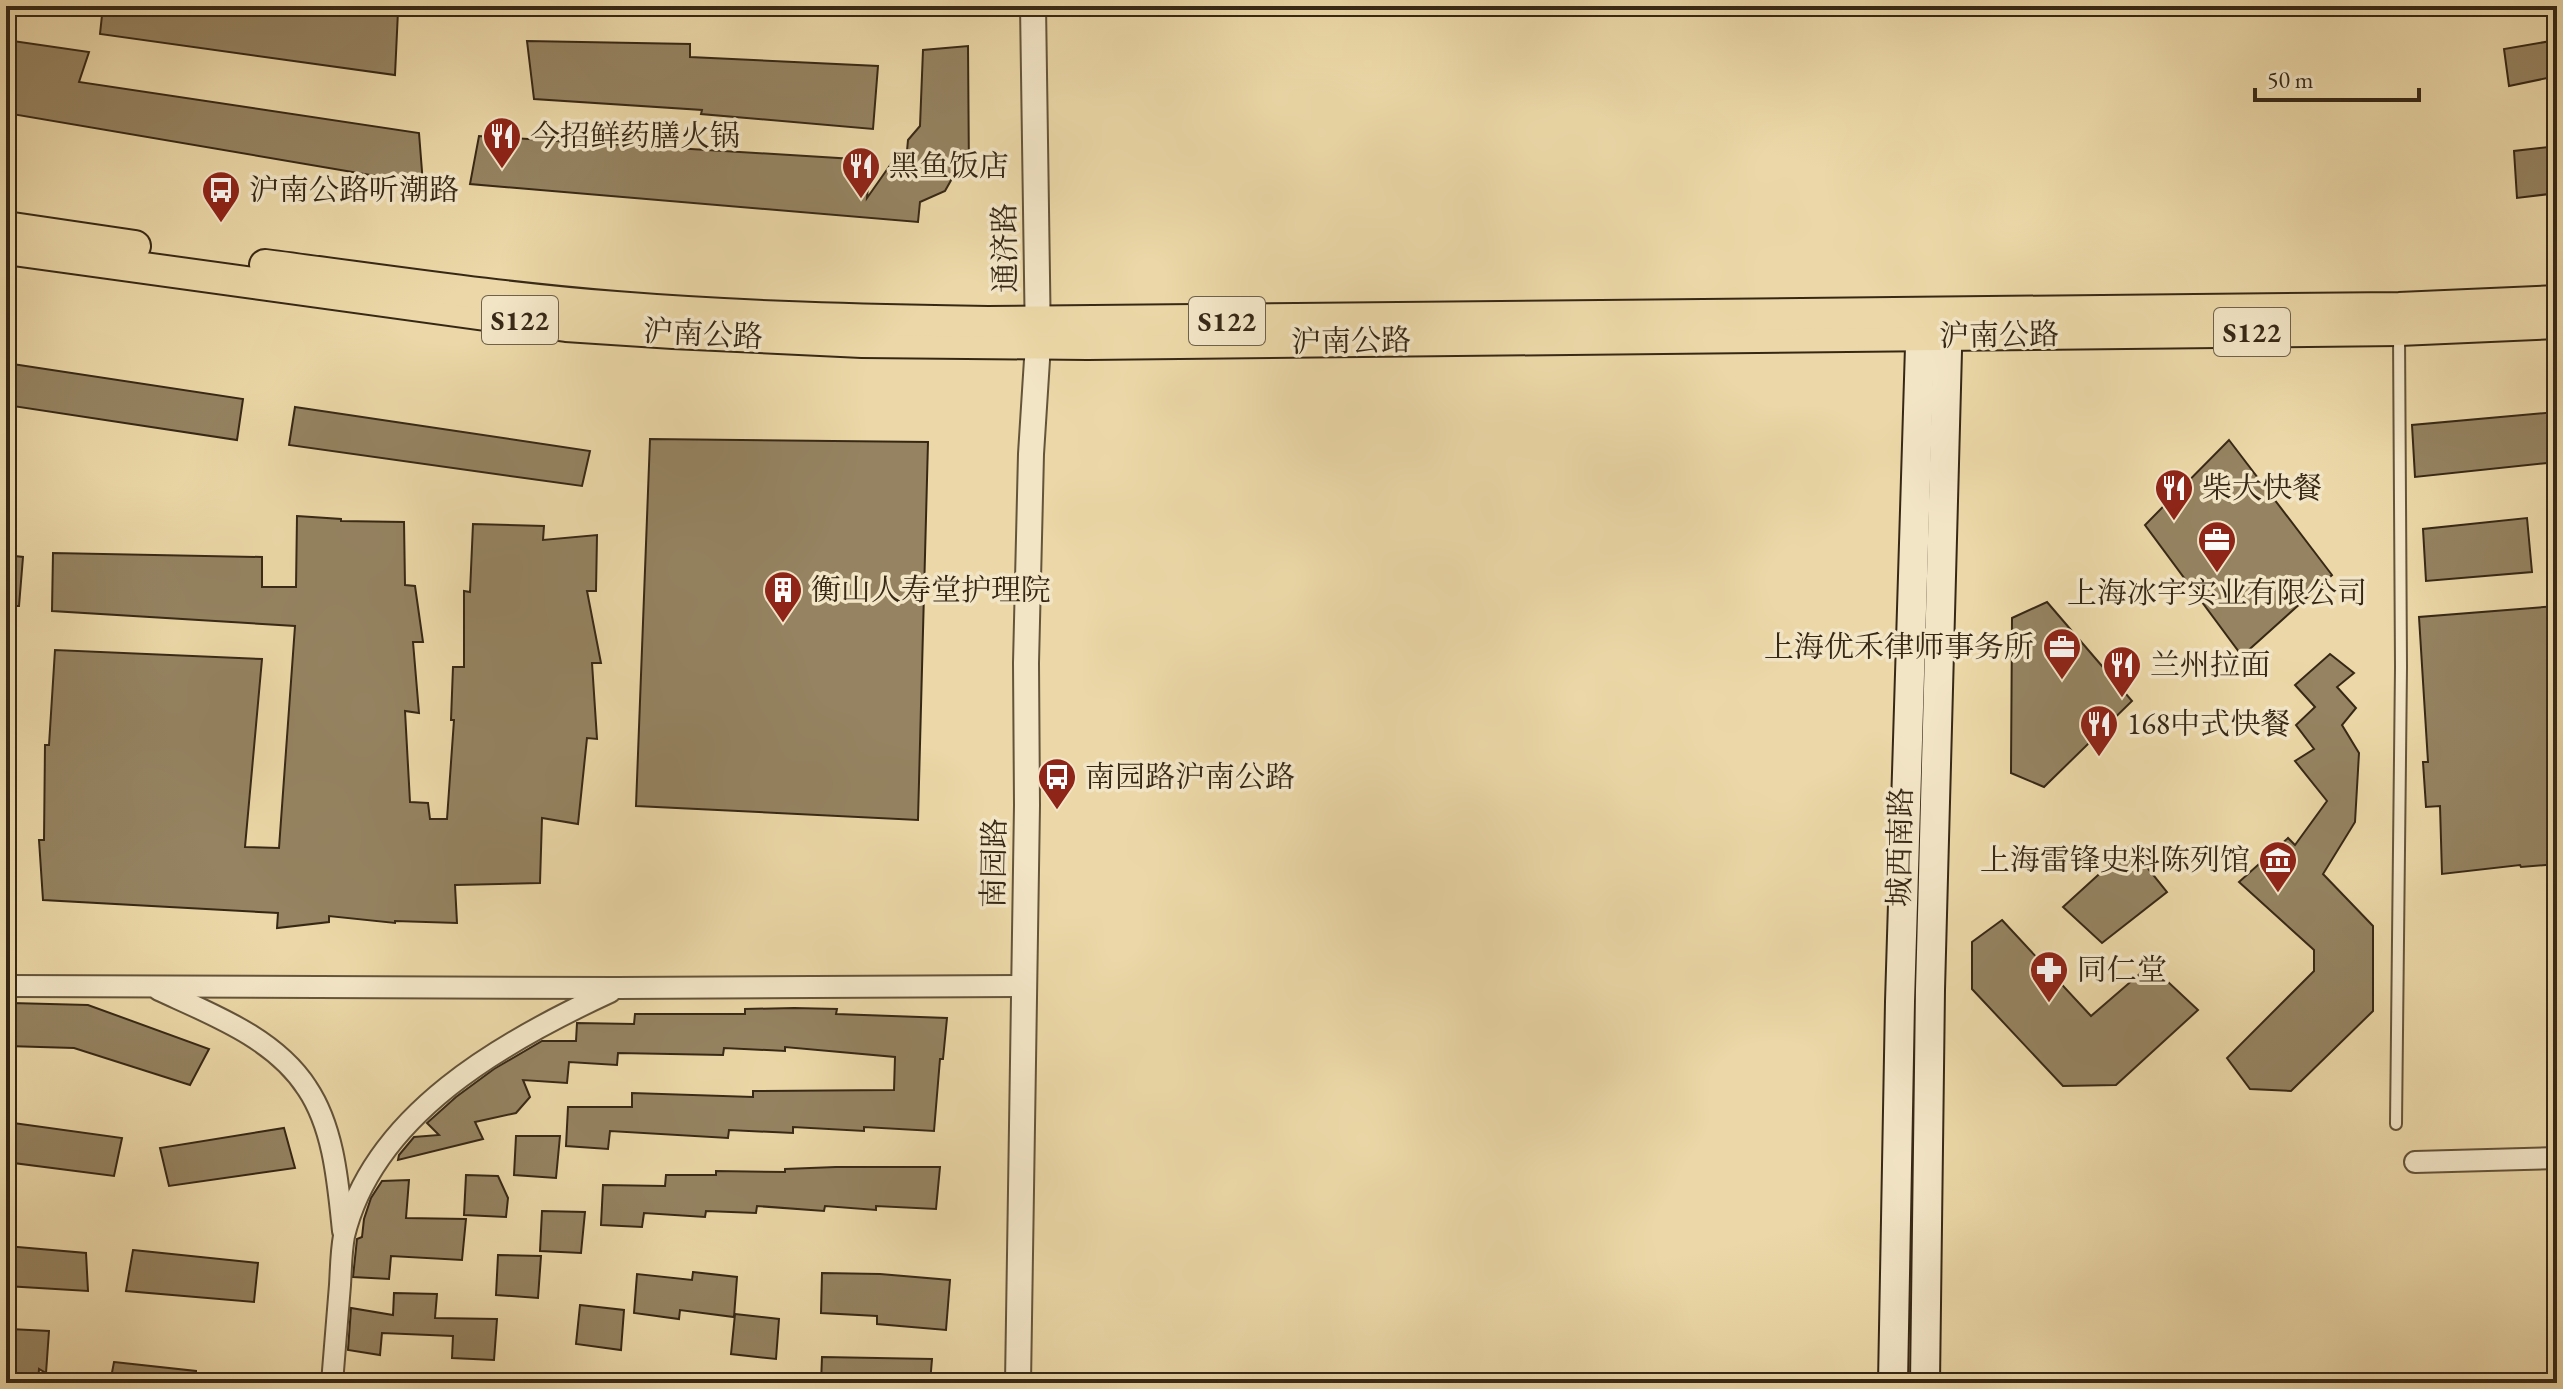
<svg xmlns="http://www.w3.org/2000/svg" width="2563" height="1389" font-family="'EB Garamond','Noto Serif SC',serif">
	<rect width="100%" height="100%" fill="#ebd7a7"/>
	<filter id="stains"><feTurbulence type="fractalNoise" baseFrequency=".0025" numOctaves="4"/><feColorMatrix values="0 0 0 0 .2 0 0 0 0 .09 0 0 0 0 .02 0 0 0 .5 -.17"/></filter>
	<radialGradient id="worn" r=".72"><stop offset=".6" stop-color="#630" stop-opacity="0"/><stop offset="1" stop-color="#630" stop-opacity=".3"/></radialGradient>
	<g fill="#958361" stroke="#372816" stroke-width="2">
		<polygon points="103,6 348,6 398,11 395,75 100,34"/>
		<polygon points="6,40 89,52 79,82 419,133 423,184 6,113"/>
		<polygon points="2557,40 2557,76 2509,86 2504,49"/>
		<polygon points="527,41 690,44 690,57 878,66 873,129 701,114 702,110 534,99"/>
		<polygon points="968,46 969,175 954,175 945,191 920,202 918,222 470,184 479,136 870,160 867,198 893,161 906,162 908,140 920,126 923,50"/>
		<polygon points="2557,146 2557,193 2517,198 2514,151"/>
		<polygon points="6,363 243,399 237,440 6,405"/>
		<polygon points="295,407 590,451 582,486 289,445"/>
		<polygon points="2557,412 2557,462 2415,477 2412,425"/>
		<polygon points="650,439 928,442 918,820 636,806"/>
		<polygon points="2229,440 2332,575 2242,656 2145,525"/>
		<polygon points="297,516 341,519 341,521 404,522 405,585 415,586 423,642 413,642 419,713 405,711 410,802 428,803 430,819 447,819 454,720 451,720 453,667 464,667 464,591 470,592 473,524 544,526 543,540 597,535 596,591 587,591 601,663 592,663 597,739 587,738 578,824 542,818 540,883 455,885 457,923 395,921 395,923 329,916 329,922 277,928 278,913 43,900 39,840 44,840 45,745 49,745 55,650 262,659 245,847 279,848 295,626 52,611 53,553 262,557 262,587 296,587"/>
		<polygon points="2527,518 2532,572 2426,581 2423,529"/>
		<polygon points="6,555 23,557 19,606 6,606"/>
		<polygon points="2047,602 2132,701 2044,787 2011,773 2012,618"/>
		<polygon points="2557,606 2557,864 2521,867 2520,865 2442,874 2440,806 2426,807 2423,762 2428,762 2419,617"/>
		<polygon points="2330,654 2354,673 2337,687 2356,708 2342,725 2359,753 2355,822 2323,874 2373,926 2373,1011 2291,1091 2250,1089 2227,1058 2314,971 2314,950 2239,882 2288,838 2295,845 2327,801 2295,761 2314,749 2296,725 2315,707 2295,685"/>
		<polygon points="2130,846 2167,892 2102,943 2063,907"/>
		<polygon points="2002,920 2091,1016 2150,965 2198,1010 2116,1085 2063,1086 1972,989 1972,942"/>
		<polygon points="11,1003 88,1005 209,1049 190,1085 74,1048 7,1046"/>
		<polygon points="794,1008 837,1009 836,1014 947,1018 943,1059 940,1059 934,1131 864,1127 864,1131 793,1127 793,1133 729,1130 728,1138 610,1131 608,1149 566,1146 568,1107 632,1107 632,1093 753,1097 753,1091 894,1090 895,1057 785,1047 785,1051 724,1048 723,1055 618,1053 617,1065 569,1062 567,1083 523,1080 530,1097 516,1113 475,1122 483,1139 398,1160 399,1155 414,1137 439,1135 427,1123 456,1097 494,1069 542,1041 576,1041 577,1023 634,1024 635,1014 745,1014 745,1009"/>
		<polygon points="6,1122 122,1138 114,1176 6,1162"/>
		<polygon points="284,1128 295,1168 169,1186 160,1148"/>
		<polygon points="516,1136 560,1136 556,1178 514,1175"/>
		<polygon points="836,1167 940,1167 936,1209 876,1206 876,1210 825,1206 824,1211 757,1206 756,1213 706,1211 705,1217 644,1213 642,1227 601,1225 603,1185 665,1186 666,1175 716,1175 716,1171 785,1172 785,1169"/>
		<polygon points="466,1175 498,1176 508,1198 506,1217 464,1215"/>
		<polygon points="409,1180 406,1218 466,1219 462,1260 391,1256 389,1279 353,1277 357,1239 362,1237 364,1219 371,1198 382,1181"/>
		<polygon points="542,1211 585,1212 581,1253 540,1251"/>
		<polygon points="6,1246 86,1253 88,1291 6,1286"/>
		<polygon points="133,1250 258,1263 254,1302 126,1291"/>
		<polygon points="498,1255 541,1256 538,1298 496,1295"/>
		<polygon points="693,1272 737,1277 734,1317 680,1310 679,1319 634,1313 637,1274 692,1280"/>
		<polygon points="822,1273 880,1274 950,1280 946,1330 877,1324 877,1316 821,1313"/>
		<polygon points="394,1293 437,1294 435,1318 497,1319 494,1360 452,1358 453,1336 382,1333 380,1355 348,1350 351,1308 393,1315"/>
		<polygon points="580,1305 624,1310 621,1350 576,1344"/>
		<polygon points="735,1314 779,1319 776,1359 731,1354"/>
		<polygon points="10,1329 49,1331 46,1373 39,1369 38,1383 6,1383"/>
		<polygon points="822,1357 932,1359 930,1383 821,1383"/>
		<polygon points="114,1362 196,1371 196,1383 110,1383"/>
	</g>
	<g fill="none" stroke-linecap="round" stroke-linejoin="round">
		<g stroke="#64543a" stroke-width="14">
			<polyline id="service" points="2396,1124 2401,667 2399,334"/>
		</g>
		<g stroke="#64543a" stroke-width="24">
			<g id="minor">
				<polyline points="6,986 617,988 1025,986"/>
				<path d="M159,990C211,1014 275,1038 307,1088C334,1128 338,1183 343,1231"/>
				<polyline points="2415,1162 2557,1158"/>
				<path d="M332,1383C335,1350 337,1318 340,1285C341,1269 341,1252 344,1236C373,1114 504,1041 610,992"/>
			</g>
		</g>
		<g stroke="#64543a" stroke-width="28">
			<polyline id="tertiary" points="1018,1383 1027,805 1026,663 1031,454 1038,344 1033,6"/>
		</g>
		<g stroke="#372816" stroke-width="32">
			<g id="secondary">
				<polyline points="1893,1383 1900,1002 1921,314"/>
				<polyline points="1925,1383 1930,990 1948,313"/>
			</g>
		</g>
		<g stroke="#372816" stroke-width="34">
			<g id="primary">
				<polyline points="6,227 135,246"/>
				<polyline points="6,249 566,326 673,333 862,342 1088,344 2034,334 2399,330 2557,323"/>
				<path d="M265,265C382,280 499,298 616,307C740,317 864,320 988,322L2399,308L2557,301"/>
			</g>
		</g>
		<use href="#service" stroke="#f2e5c6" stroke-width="10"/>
		<use href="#minor" stroke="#f2e5c6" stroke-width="20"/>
		<use href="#tertiary" stroke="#f2e5c6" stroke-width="24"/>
		<use href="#secondary" stroke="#f2e5c6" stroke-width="28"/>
		<use href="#primary" stroke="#ebd7a7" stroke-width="30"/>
	</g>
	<defs>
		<g id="restaurant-pin" transform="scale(2)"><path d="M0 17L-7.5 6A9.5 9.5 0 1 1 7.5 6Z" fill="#8f2418" stroke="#f2e5c6"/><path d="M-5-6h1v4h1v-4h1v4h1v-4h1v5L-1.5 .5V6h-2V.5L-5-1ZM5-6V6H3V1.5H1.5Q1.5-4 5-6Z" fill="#fff"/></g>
		<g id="bus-pin" transform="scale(2)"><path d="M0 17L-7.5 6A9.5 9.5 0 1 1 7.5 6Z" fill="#8f2418" stroke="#f2e5c6"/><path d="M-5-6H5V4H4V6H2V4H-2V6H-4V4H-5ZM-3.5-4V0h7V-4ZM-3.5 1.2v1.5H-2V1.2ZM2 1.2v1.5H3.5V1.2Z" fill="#fff"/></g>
		<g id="office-pin" transform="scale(2)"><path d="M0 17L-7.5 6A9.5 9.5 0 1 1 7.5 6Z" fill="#8f2418" stroke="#f2e5c6"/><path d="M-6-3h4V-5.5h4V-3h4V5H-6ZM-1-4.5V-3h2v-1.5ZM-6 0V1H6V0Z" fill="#fff"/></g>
		<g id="building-pin" transform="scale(2)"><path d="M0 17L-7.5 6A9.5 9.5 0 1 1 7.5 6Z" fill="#8f2418" stroke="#f2e5c6"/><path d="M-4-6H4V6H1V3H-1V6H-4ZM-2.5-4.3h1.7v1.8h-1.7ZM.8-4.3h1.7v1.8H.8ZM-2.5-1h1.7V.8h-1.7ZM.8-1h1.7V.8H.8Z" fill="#fff"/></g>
		<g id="museum-pin" transform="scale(2)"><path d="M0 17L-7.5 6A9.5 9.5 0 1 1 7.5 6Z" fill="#8f2418" stroke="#f2e5c6"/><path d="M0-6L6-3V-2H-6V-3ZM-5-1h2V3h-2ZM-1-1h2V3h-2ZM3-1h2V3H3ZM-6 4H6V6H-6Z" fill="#fff"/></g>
		<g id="pharmacy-pin" transform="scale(2)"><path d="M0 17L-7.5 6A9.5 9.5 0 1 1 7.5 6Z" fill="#8f2418" stroke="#f2e5c6"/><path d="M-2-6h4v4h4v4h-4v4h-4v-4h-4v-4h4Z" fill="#fff"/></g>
	</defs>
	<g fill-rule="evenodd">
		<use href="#restaurant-pin" x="502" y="136"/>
		<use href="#restaurant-pin" x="861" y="166"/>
		<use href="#bus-pin" x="221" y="190"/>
		<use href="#restaurant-pin" x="2174" y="488"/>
		<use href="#office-pin" x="2217" y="540"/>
		<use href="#building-pin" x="783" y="590"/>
		<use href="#office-pin" x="2062" y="647"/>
		<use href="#restaurant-pin" x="2122" y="665"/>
		<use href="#restaurant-pin" x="2099" y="724"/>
		<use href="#bus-pin" x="1057" y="777"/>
		<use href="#museum-pin" x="2278" y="860"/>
		<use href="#pharmacy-pin" x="2049" y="970"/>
	</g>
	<g text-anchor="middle" stroke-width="7" stroke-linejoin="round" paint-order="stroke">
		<g fill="#f2e5c6" stroke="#6f614b" stroke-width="2">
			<rect x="482" y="296" width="76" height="48" rx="6"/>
			<rect x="1189" y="297" width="76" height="48" rx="6"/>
			<rect x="2214" y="308" width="76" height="48" rx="6"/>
		</g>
		<g font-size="28" font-weight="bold" fill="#372816">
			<text x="520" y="330">S122</text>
			<text x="1227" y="331">S122</text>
			<text x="2252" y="342">S122</text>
		</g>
		<g font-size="30" fill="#372816" stroke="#f2e5c6" text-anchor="start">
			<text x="530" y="146">今招鲜药膳火锅</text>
			<text x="889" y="176">黑鱼饭店</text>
			<text x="249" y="200">沪南公路听潮路</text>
			<text x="2202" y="498">柴大快餐</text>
			<text x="811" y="600">衡山人寿堂护理院</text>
			<text x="2217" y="603" text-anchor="middle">上海冰宇实业有限公司</text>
			<text x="2034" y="657" text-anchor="end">上海优禾律师事务所</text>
			<text x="2150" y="675">兰州拉面</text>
			<text x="2127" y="734">168中式快餐</text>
			<text x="1085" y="787">南园路沪南公路</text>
			<text x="2250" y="870" text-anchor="end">上海雷锋史料陈列馆</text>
			<text x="2077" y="980">同仁堂</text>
		</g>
		<g font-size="30" fill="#372816" stroke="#f2e5c6">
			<text transform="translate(1005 248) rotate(-91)" y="10">通济路</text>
			<text transform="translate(703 334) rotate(3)" y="10">沪南公路</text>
			<text transform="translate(1999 335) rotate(-1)" y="10">沪南公路</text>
			<text transform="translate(1351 341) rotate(-1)" y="10">沪南公路</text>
			<text transform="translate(1900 847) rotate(-89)" y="10">城西南路</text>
			<text transform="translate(994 863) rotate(-89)" y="10">南园路</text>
		</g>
	</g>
	<rect width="2563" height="1389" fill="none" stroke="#ebd7a7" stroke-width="32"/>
	<rect x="8" y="8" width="2547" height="1373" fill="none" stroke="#372816" stroke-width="4"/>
	<rect x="16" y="16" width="2531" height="1357" fill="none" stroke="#372816" stroke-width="2"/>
	<path d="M2255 88v12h164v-12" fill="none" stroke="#372816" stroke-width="4"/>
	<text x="2267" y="88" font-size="24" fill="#372816" stroke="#f2e5c6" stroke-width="6" paint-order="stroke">50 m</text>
	<rect width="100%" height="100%" filter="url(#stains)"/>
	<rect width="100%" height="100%" fill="url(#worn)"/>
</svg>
